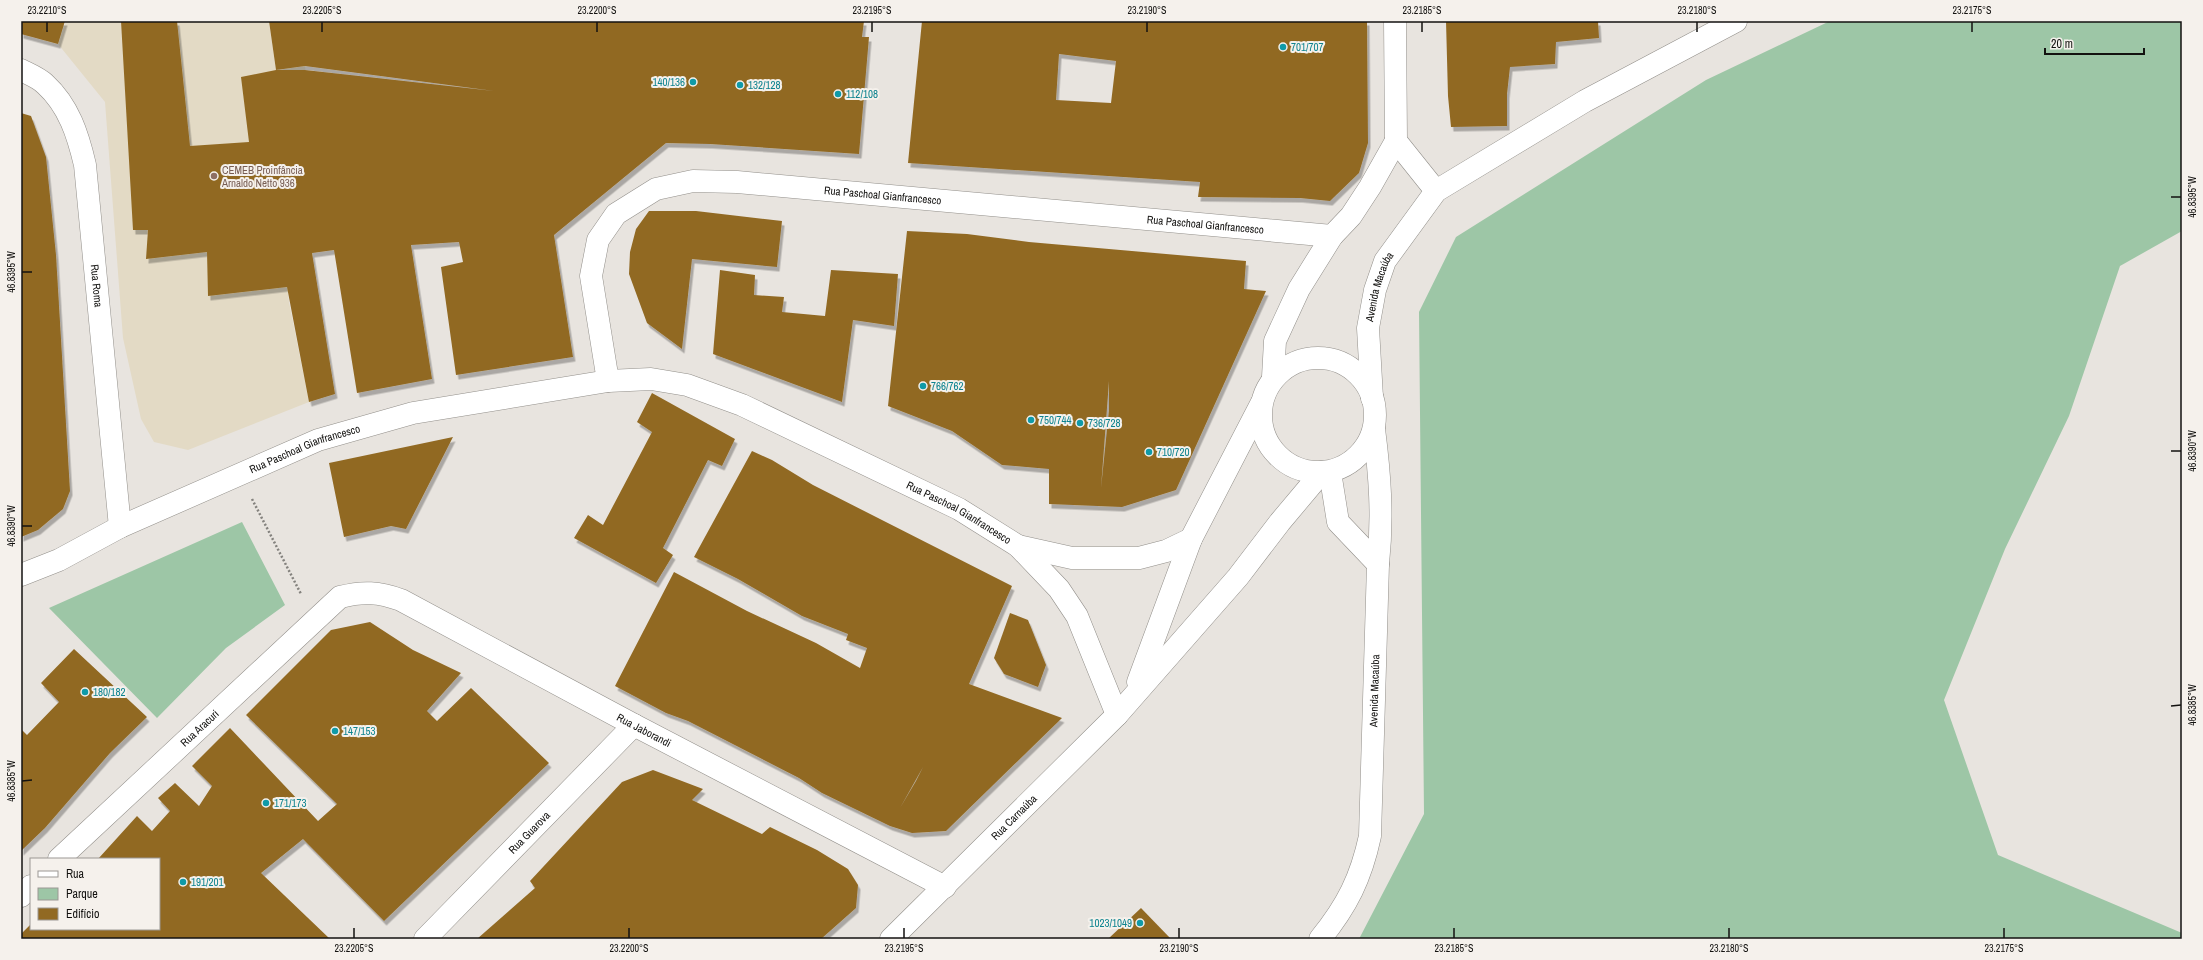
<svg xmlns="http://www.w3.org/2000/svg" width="2203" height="960" font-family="'Archivo Narrow',sans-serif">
	<defs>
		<filter id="shadow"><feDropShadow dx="2.5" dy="4.5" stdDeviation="0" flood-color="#0004"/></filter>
	</defs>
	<rect width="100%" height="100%" fill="#e8e4df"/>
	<polygon fill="#e3dac5" points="66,21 269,21 276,70 305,66 323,251 284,259 289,302 309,402 188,450 154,442 141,419 123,338 105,102 58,44"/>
	<g fill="#9dc6a6">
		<polygon points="1830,21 2182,21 2182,231 2120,266 2069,416 2005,549 1944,700 1998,855 2182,933 2182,939 1359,939 1424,814 1419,312 1456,237 1706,80"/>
		<polygon points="242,522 285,605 226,648 157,718 49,608"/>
	</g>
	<g fill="#916923" fill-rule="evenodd" filter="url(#shadow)">
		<polygon points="21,21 65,21 58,44 21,34"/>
		<polygon points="121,21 177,21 190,146 249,142 241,77 276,70 305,70 494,91 305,66 276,70 269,21 864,21 862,37 869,37 859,154 710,144 666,143 554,235 573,357 456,375 441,267 463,262 459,242 411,245 432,379 357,393 334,250 312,253 335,394 309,402 287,287 208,296 207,252 146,259 148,230 133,230"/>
		<path d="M922,21H1367L1368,143L1359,173L1330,201L1300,198L1198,197L1200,182L908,163ZM1059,54L1116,61L1111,103L1056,100Z"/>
		<polygon points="1446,21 1598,21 1599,38 1556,42 1555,64 1510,67 1507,94 1507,126 1451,127 1448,96"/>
		<polygon points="21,113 31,116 46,157 56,255 70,491 63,509 38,530 21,537"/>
		<polygon points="649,211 696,211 782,221 777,267 692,259 682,349 647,323 629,274 630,252 636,229"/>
		<path d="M907,231L967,234L1029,242L1246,261L1244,289L1266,291L1176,490L1122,507L1049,504V469L1002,465L952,431L888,406ZM1109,381V410L1101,488Z"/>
		<polygon points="720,270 755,275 754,295 784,297 782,312 825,316 831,270 898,274 894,326 853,320 842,402 713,354"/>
		<polygon points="652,393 735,439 722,466 708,460 663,548 673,555 656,583 574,538 588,515 603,525 652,432 637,422"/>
		<polygon points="453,437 406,529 391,526 344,537 329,463"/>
		<path d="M752,451L772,460L813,485L1012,586L969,684L1062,718L946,831L912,833L890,826L822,793L799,778L688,721L666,713L615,686L674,572L747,611L816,643L860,668L867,648L846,640L848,634L802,616L738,579L694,557ZM923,767L916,781L900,808Z"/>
		<polygon points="1010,613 1028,620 1046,665 1038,687 1004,674 994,658"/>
		<polygon points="370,622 413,650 461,673 427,711 437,721 471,688 549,763 384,921 303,839 261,873 330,939 21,939 21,934 31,924 31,929 159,929 159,859 98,859 137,816 152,831 170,811 158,798 175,783 199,806 212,786 192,766 230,728 318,821 337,804 246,715 331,630"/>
		<polygon points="74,649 147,717 110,753 45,828 21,851 21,729 27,735 59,702 41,683"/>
		<polygon points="653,770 703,789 692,800 762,834 770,827 817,850 848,869 858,885 856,908 821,939 477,939 535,888 530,881 622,782"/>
		<polygon points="1141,908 1171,939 1108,939"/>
	</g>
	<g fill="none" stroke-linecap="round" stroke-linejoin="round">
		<g stroke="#928f8a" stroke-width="23">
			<g id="minor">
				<polyline points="1395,21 1396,141 1436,191"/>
				<path id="s1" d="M21,70C29,74 39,78 45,84C69,106 78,135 85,165L120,527"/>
				<circle cx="1318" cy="415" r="57"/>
				<polyline points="1273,377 1275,341 1299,289 1332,236 1351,216 1370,187 1396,141"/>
				<path id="s2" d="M608,381L591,276L598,240L616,214L656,189L693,181L737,182L1332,236"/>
				<path id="s3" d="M1372,398L1368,328L1375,290L1385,261L1436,191L1585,101L1736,21"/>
				<polyline points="1330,472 1338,522 1378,564"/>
				<polyline points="1018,546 1072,558 1139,558 1166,551 1191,539"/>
				<path id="s4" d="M21,575L59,560L120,527L318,440L413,413L608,381L651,379L687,385L742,405L959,509L1018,546L1059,589L1077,616L1117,715"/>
				<polyline points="1138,682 1191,539 1261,404"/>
				<path id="s5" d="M59,859L340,597C363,591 379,592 401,600L634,725L945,887"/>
				<polyline points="21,896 31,886"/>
				<path id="s6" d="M425,939L634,725"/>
				<path id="s7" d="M891,939L1117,715L1238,577L1280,522L1322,472"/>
				<path id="s8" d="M1320,939C1347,906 1361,878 1370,836L1378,564C1383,517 1380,476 1374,429"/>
			</g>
		</g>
		<polyline stroke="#84827e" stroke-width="2.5" stroke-dasharray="2 2" stroke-linecap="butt" points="252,499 301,594"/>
		<use href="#minor" stroke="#fff" stroke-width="22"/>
	</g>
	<path fill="none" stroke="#131210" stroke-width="1.5" d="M47,22V32M322,22V32M597,22V32M872,22V32M1147,22V32M1422,22V32M1697,22V32M1972,22V32M2171,197H2181M22,272H32M2171,451H2181M22,526H32M2171,706L2181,705M22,781L32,780M354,928V938M629,928V938M904,928V938M1179,928V938M1454,928V938M1729,928V938M2004,928V938"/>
	<g fill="#0f9aa8" stroke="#f5f1ec" stroke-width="1.5">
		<circle cx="1283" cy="47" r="4"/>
		<circle cx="693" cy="82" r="4"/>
		<circle cx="740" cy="85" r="4"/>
		<circle cx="838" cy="94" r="4"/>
		<circle cx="923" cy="386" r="4"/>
		<circle cx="1031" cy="420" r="4"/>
		<circle cx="1080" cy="423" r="4"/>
		<circle cx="1149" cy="452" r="4"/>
		<circle cx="85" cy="692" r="4"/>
		<circle cx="335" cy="731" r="4"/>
		<circle cx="266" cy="803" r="4"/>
		<circle cx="183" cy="882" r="4"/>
		<circle cx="1140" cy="923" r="4"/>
	</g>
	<circle fill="#8d6e63" stroke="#f5f1ec" stroke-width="1.5" cx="214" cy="176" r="4"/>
	<g text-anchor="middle" stroke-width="4" stroke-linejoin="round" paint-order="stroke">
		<g font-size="11" fill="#0d838f" stroke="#f5f1ec" text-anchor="start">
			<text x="1291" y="51">701/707</text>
			<text x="685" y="86" text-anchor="end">140/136</text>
			<text x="748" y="89">132/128</text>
			<text x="846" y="98">112/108</text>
			<text x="931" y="390">766/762</text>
			<text x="1039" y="424">750/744</text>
			<text x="1088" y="427">736/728</text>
			<text x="1157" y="456">710/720</text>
			<text x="93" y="696">180/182</text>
			<text x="343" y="735">147/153</text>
			<text x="274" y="807">171/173</text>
			<text x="191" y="886">191/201</text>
			<text x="1132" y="927" text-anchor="end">1023/1049</text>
		</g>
		<g font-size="11" fill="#785e54" stroke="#f5f1ec" text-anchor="start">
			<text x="222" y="174">CEMEB Proinfância<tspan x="222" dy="13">Arnaldo Netto 936</tspan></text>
		</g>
		<g font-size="11" fill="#131210" stroke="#f5f1ec">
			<text dy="4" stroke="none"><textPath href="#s2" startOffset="450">Rua Paschoal Gianfrancesco</textPath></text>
			<text dy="4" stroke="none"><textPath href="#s2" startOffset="774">Rua Paschoal Gianfrancesco</textPath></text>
			<text dy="4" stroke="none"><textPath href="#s1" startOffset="241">Rua Roma</textPath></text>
			<text dy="4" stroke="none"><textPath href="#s3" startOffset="113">Avenida Macaúba</textPath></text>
			<text dy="4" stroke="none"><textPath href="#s4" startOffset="311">Rua Paschoal Gianfrancesco</textPath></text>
			<text dy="4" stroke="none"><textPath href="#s4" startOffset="1003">Rua Paschoal Gianfrancesco</textPath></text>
			<text dy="4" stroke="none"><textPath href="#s8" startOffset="261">Avenida Macaúba</textPath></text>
			<text dy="4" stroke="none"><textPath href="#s5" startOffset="192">Rua Aracuri</textPath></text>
			<text dy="4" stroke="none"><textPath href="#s5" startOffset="722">Rua Jaborandi</textPath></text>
			<text dy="4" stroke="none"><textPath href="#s7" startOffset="173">Rua Carnaúba</textPath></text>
			<text dy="4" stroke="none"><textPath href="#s6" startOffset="149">Rua Guarova</textPath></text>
		</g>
	</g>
	<rect width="2203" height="960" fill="none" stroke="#f5f1ec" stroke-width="44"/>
	<rect x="30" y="858" width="130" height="72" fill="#f5f1ec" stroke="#9b9894"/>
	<rect x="38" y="871" width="20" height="6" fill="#ffffff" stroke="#9b9894"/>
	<text x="66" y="878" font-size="12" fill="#131210">Rua</text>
	<rect x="38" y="888" width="20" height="12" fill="#9dc6a6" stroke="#9b9894"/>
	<text x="66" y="898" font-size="12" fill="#131210">Parque</text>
	<rect x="38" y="908" width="20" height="12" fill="#916923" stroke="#9b9894"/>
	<text x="66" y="918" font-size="12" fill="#131210">Edifício</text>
	<path d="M2045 48v6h99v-6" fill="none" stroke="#131210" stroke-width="2"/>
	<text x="2051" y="48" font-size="12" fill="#131210" stroke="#f5f1ec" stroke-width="3" paint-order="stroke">20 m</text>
	<rect x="22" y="22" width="2159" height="916" fill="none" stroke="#131210" stroke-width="1.5"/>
	<g font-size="10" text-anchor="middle" fill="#131210">
		<text x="47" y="14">23.2210°S</text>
		<text x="322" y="14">23.2205°S</text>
		<text x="597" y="14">23.2200°S</text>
		<text x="872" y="14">23.2195°S</text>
		<text x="1147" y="14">23.2190°S</text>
		<text x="1422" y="14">23.2185°S</text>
		<text x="1697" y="14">23.2180°S</text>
		<text x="1972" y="14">23.2175°S</text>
		<text transform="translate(2192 197) rotate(-90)" y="4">46.8395°W</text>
		<text transform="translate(11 272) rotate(-90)" y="4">46.8395°W</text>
		<text transform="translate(2192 451) rotate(-90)" y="4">46.8390°W</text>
		<text transform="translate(11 526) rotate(-90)" y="4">46.8390°W</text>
		<text transform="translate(2192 705) rotate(-90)" y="4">46.8385°W</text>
		<text transform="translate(11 781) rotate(-90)" y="4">46.8385°W</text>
		<text x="354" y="952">23.2205°S</text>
		<text x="629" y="952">23.2200°S</text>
		<text x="904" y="952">23.2195°S</text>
		<text x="1179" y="952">23.2190°S</text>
		<text x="1454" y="952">23.2185°S</text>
		<text x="1729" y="952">23.2180°S</text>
		<text x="2004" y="952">23.2175°S</text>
	</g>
</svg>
